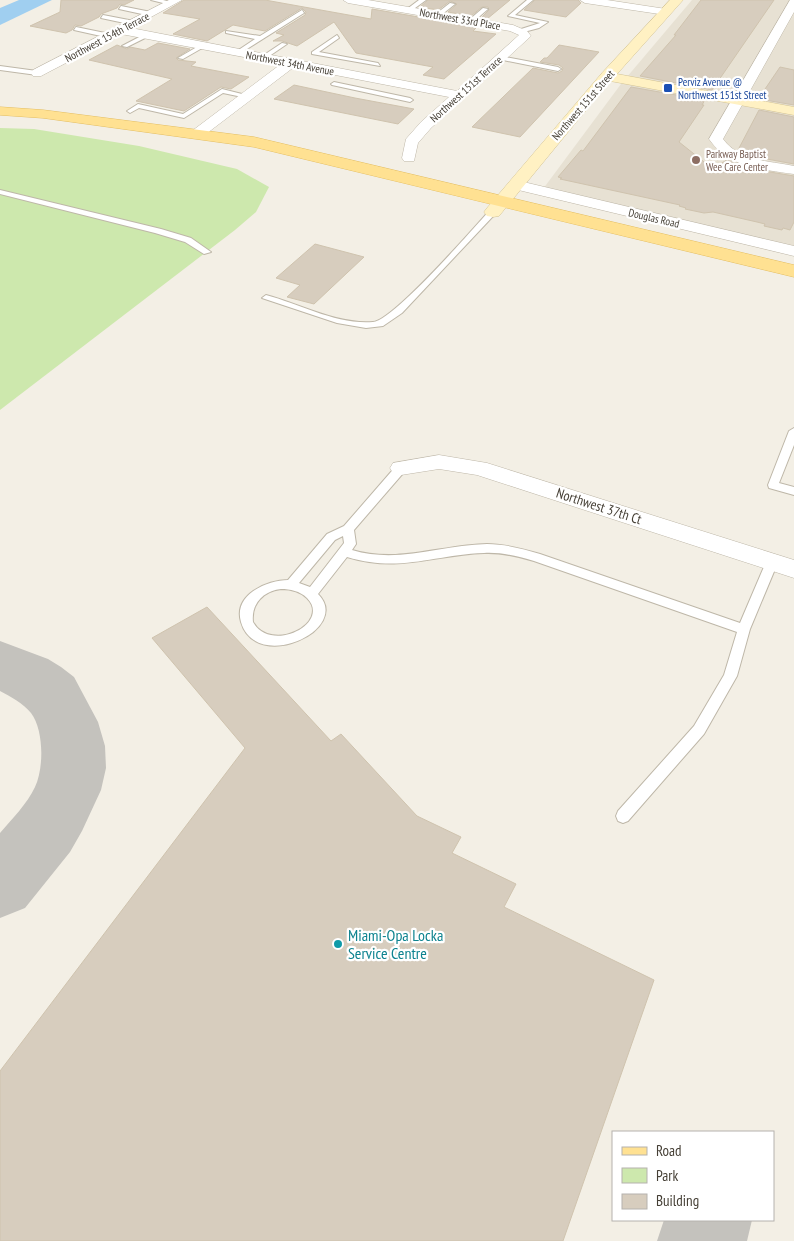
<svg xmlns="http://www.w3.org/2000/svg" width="794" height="1241" font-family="'PT Sans Narrow',sans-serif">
	<rect width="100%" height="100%" fill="#f3efe5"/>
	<polygon fill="#e7e1d3" points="692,0 794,0 794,246 543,189 621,84"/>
	<polygon fill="#cde8ad" points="0,128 34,129 139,146 237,169 269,187 256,212 235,230 0,410"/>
	<polygon fill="#a0cff0" points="19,0 52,0 0,25 0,8"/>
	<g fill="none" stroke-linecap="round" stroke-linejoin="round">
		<g fill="#c4c2bd" fill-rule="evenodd">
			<path d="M0,641L48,659L61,667L74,677L98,722L105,746L106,768L101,790L82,831L70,852L25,908L0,918V833C12,819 27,804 35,787C44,768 44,730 31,713C23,703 11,697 0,691Z"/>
			<polygon points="664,1220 752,1220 747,1241 657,1241"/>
		</g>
	</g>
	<g fill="#d7cdbe" stroke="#cfc3ae">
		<polygon points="61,0 134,0 124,5 120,4 117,8 101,14 99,17 81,26 75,25 72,30 66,33 30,26 60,12"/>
		<polygon points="184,0 265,0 371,19 372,9 477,27 473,31 496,34 444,79 423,75 433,67 356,53 334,22 297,46 282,41 273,41 284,35 276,33 305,15 306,12 302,8 265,31 233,25 207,41 173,34 200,19 163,13"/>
		<polygon points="428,0 510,0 487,19 481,18 489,10 488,7 482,7 471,16 448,12 457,4 450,1 438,10 420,7"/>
		<polygon points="535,0 578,0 581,3 566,17 524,10"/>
		<polygon points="701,0 774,0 712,90 640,76 676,35 674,35"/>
		<polygon points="158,43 190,49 176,58 178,60 196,62 191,66 249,77 231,89 221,87 184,111 136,101 172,79 89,60 117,45 127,49 130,47 145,50"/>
		<polygon points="559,45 599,52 520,137 472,127 533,68 558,73 562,71 563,68 559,65 540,62 544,58 547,58"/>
		<polygon points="780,67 794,70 794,105 765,100 768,93 763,92"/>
		<polygon points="294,85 355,98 414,109 398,124 274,99"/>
		<polygon points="631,87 705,100 702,105 704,105 679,142 713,169 728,159 758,170 794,176 794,222 790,230 783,228 782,230 764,226 765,224 757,222 713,212 704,213 685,209 686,208 679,206 680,205 560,179 562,178 558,177 581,150 583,151"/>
		<polygon points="759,110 794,117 794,164 756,157 738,150"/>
		<polygon points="315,244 364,257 314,304 287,297 300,285 276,278"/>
		<polygon points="207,607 331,741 341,734 417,816 461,837 452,853 516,884 504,907 654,980 563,1241 0,1241 0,1071 245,748 152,638"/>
	</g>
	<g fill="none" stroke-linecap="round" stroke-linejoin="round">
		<g stroke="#beb7a8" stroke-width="2">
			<g id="lane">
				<polygon points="151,0 163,0 174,3 171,5"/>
				<polygon points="419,0 426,0 411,11 407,11 407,9"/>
				<polygon points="527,0 533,0 515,15 548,22 539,28 520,33 518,30 540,23 508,16"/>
				<polygon points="450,3 455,4 440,16 436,16 436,14"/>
				<polygon points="121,6 151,12 154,14 151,16 119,9"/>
				<polygon points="483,8 488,9 473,22 469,22 469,20"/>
				<polygon points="302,10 304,13 239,54 234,53 255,39 226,33 226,31 260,36"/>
				<polygon points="103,15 134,21 137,23 134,25 101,18"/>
				<polygon points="76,27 110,34 113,36 110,38 74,30"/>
				<polygon points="147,33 149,36 127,47 122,46"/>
				<polygon points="337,35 339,38 319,52 378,63 380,66 312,54 312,52"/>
				<polygon points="282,43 287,44 265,59 261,59 261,57"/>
				<polygon points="202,44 204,47 183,59 178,58"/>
				<polygon points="500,56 558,67 561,69 558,71 498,59"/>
				<polygon points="0,66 37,71 40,73 37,75 0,70"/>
				<polygon points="334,82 410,98 413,100 410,102 332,85 331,84"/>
				<polygon points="222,89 250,96 247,98 223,93 184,118 139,108 130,113 127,111 138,104 183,114"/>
				<polygon points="0,190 161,229 191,238 211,252 204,254 185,242 155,233 0,194"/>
				<path d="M490,210L497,212L402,313L383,326L366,328L337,323L262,298L266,295C300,304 337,325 373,322C393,321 472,230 490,210Z"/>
				<polygon points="794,428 794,445 779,483 794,487 794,495 769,488 768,485 789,431"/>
				<path d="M401,464L406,468L405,471L354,530L356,544L352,550C398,564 441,545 487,544C505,544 523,549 540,554L740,623L766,562L772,558L776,559L778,562L750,629L737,676L704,734L628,821L623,823L618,821L616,816L618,811L694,726L724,675L737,632L534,561C517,556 501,552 484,553C432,555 400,573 347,557L318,594C353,629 256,674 241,622C233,595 267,580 288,580L327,534L344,526L397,465ZM343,536L344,543L310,587L299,583L335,540ZM281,589C290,589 300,591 307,598C332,623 271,654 253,622C251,604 263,591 281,589Z"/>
			</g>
		</g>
		<g stroke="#beb7a8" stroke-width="1">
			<g id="street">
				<polygon points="169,0 182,0 131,28 457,91 519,35 510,31 348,3 343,0 368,0 513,25 527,31 531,36 431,128 418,143 414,161 404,161 402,158 406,139 421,122 449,97 294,67 202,137 197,138 190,134 192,131 281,64 121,34 41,76 33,76 31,73 33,70"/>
				<polygon points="580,0 607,0 666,9 672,12 666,15 585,3"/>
				<path d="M790,0H794V12L723,139C739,161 769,161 794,166V174C761,169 729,168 709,139Z"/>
				<polygon points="515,180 794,246 794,256 510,188 507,185 510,182"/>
				<polygon points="439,455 487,463 794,560 794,578 477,475 439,469 401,475 393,473 390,468 393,463"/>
			</g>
		</g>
		<g stroke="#d3c395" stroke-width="1">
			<polygon id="secondary" points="670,0 683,0 617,74 794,107 794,115 610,81 499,216 493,217 487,216 484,212 487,208 602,73"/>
		</g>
		<g stroke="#e4be62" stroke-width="1">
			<polygon id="primary" points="0,107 43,110 254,137 794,265 794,277 254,147 43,118 0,115"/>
		</g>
		<use href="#lane" fill="#fff" fill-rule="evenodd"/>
		<use href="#street" fill="#fff" fill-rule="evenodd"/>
		<use href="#secondary" fill="#fff1c3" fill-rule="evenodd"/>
		<use href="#primary" fill="#ffe192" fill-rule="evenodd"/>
	</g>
	<rect fill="#1a4fb4" stroke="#fff" stroke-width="2" x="663" y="83" width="10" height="10" rx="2.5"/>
	<circle fill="#8d6e63" stroke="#fff" stroke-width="2" cx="696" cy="160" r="5"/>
	<circle fill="#0f9aa8" stroke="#fff" stroke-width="2" cx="338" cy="944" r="5"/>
	<g text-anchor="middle" stroke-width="4.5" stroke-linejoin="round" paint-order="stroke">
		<g font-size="11" fill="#453f35" stroke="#fff">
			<text transform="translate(460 19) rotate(10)" y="4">Northwest 33rd Place</text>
			<text transform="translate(107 37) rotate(-28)" y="4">Northwest 154th Terrace</text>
			<text transform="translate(290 63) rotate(11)" y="4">Northwest 34th Avenue</text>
			<text transform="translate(466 89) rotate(-42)" y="4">Northwest 151st Terrace</text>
			<text transform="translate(583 105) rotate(-49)" y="4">Northwest 151st Street</text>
			<text transform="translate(654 218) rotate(13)" y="4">Douglas Road</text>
		</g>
		<g font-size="11" fill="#164399" stroke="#fff" text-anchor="start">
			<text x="678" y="86">Perviz Avenue @<tspan x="678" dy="13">Northwest 151st Street</tspan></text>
		</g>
		<g font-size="11" fill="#785e54" stroke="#fff" text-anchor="start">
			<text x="706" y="158">Parkway Baptist<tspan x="706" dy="13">Wee Care Center</tspan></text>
		</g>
		<g font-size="14" fill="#453f35" stroke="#fff">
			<text transform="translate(599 506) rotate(18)" y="5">Northwest 37th Ct</text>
		</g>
		<g font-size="16" fill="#0d838f" stroke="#fff" text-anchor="start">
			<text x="348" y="941">Miami-Opa Locka<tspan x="348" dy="18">Service Centre</tspan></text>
		</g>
	</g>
	<rect x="612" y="1131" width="162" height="90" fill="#ffffff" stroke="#b5b2ae"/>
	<rect x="622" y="1147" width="25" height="8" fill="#ffe192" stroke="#b5b2ae"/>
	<text x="656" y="1156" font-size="15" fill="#453f35">Road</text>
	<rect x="622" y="1168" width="25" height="15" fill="#cde8ad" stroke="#b5b2ae"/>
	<text x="656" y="1181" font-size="15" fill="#453f35">Park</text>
	<rect x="622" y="1194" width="25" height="15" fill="#d7cdbe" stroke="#b5b2ae"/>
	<text x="656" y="1206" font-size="15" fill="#453f35">Building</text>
</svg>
